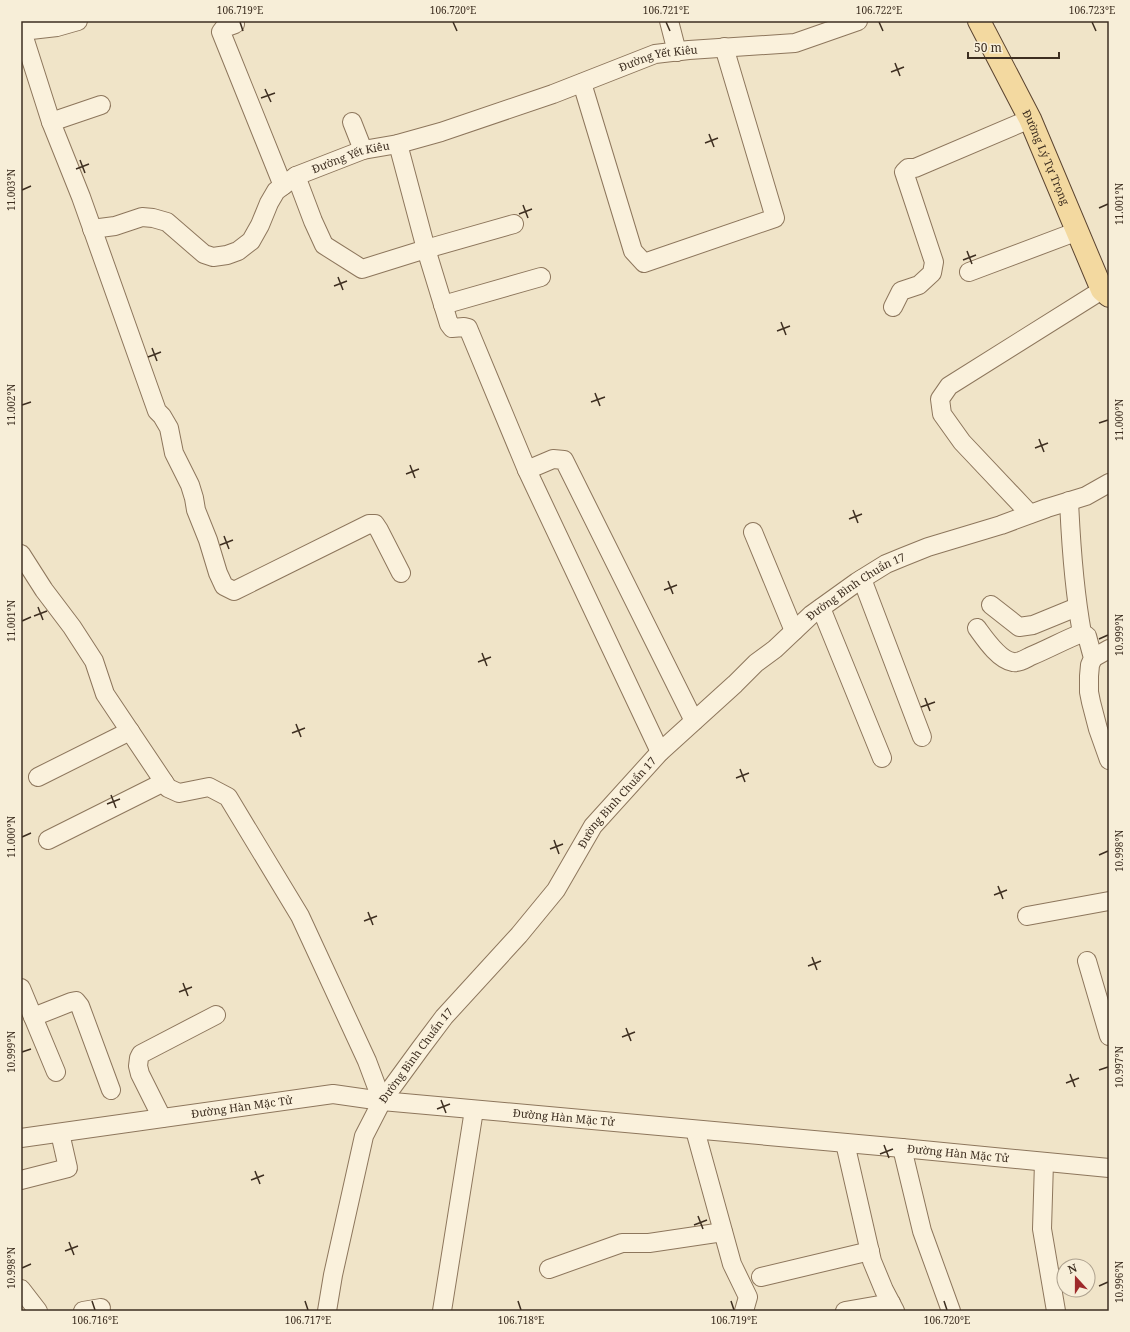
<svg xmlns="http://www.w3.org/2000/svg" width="1130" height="1332" font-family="'Noto Serif',serif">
	<rect width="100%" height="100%" fill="#f0e4c8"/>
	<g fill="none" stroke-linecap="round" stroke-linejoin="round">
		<g stroke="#8d765c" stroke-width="20">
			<g id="minor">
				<polyline points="234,21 235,24 224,28 221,32 283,186"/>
				<polyline points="669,21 677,52"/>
				<polyline points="21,28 51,122 81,197 157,411 162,416 169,428 174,453 190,485 194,498 196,510 208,540 218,573 224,586 234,591 369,524 375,524 379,530 401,573"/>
				<polyline points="22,31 57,27 78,21"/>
				<polyline points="582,83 633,251 644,263 775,218 724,47"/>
				<polyline points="51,122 101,105"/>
				<polyline points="352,122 363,150"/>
				<polyline points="398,144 426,249 449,324 452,328 464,327 468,328 527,470 660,752"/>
				<polyline points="296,176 313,221 324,245 362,269 426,249 514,224"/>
				<path id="s1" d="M92,229L115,226L142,217L153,218L167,222L204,254L213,257L227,255L238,251L251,241L260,225L269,203L276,191L296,176L363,150L398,144L441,132L553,94L655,54L689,50L795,43L858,21"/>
				<polyline points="969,272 1078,231"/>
				<polyline points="443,305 541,277"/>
				<polyline points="893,307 901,291 919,285 932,273 934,262 904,172 908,168 915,168 1030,119"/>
				<polyline points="527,470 553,459 564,460 694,721"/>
				<path d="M1069,501C1071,546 1074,589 1082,633"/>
				<polyline points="1030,514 962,442 942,414 940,399 949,386 1102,290"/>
				<polyline points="753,532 794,631"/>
				<polyline points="21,554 44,590 72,627 94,661 105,694 168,788 179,793 209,787 228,797 300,916 367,1061 382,1101"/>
				<polyline points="862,579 922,737"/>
				<polyline points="991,605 1019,627 1033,625 1077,607"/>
				<polyline points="821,608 882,758"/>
				<path d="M977,628C985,639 999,660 1013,662C1019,663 1025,659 1031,656C1048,649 1064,640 1082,633L1087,636L1093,658L1090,665L1089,676V692L1091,702L1098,729L1109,760"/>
				<polyline points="1093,658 1109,649"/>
				<polyline points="38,777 130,731"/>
				<polyline points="48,840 164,782"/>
				<polyline points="1027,916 1109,901"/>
				<polyline points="1087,961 1109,1036"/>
				<polyline points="21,988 56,1072"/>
				<polyline points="33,1017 71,1002 76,1001 80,1006 111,1090"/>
				<polyline points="162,1118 140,1074 138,1066 139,1058 141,1054 216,1015"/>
				<polyline points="695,1130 732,1264 748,1297 744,1311"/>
				<path id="s2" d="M21,1138L333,1094L382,1101L902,1148L1109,1168"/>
				<polyline points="845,1143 872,1261 884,1290 895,1311"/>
				<polyline points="902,1148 922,1231 951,1311"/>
				<polyline points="1044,1162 1042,1229 1056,1311"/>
				<polyline points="21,1180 68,1168 60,1133"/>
				<polyline points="549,1269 622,1243 649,1243 723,1232"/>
				<polyline points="761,1277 870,1251"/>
				<polyline points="21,1289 38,1311"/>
				<polyline points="83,1311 101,1308"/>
				<path id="s3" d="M327,1311L333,1275L364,1136L382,1101L420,1049L444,1017L519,935L556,890L593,826L660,752L735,684L756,663L775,649L811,615L857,582L886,564L903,557L928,547L1001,525L1047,508L1086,496L1109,483"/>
				<polyline points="442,1311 474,1110"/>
				<polyline points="845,1311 891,1303"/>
			</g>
		</g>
		<g stroke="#5b4430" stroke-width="24">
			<g id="major">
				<path id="s4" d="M979,21L1030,119L1102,290L1109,296"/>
			</g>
		</g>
		<use href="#minor" stroke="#faf1dc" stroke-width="18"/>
		<use href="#major" stroke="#f3d9a0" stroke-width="22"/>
	</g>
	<path fill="none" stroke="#3d2e20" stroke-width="1.5" d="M240,22L243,31M453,22L457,31M666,22L670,31M879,22L883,31M1092,22L1096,31M895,63L900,76M891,72L904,67M265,89L271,102M261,98L275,93M709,134L714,147M705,143L718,138M80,160L85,173M76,169L89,164M22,190L31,186M523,205L528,218M1099,208L1108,204M519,214L532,209M967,251L972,264M963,260L976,255M338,277L343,290M334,286L347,281M781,322L786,335M777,331L790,326M152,348L157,361M148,357L161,352M595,393L600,406M591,402L605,397M22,405L31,402M1099,423L1108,420M1039,439L1044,452M1035,448L1048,443M410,465L415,478M406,474L419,469M853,510L858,523M849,519L862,514M224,536L229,549M220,545L233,540M668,581L673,594M664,590L677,585M38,607L43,620M34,616L47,611M22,621L31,617M1099,639L1108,635M482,653L487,666M478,662L491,657M925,698L930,711M921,707L935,702M296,724L301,737M292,733L305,728M740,769L745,782M736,778L749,773M111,795L116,808M107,804L120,799M22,837L31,833M554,840L559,854M550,849L563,844M1099,855L1108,851M998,886L1003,899M994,895L1007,890M368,912L373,925M364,921L377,916M812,957L817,970M808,966L821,961M183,983L188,996M179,992L192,987M626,1028L631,1041M622,1037L635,1032M22,1052L31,1049M1099,1070L1108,1067M1070,1074L1075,1087M1066,1083L1079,1078M441,1100L446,1113M437,1109L450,1104M884,1145L889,1158M880,1154L893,1149M255,1171L260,1184M251,1180L264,1175M698,1216L703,1229M694,1225L707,1220M69,1242L74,1255M65,1251L78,1246M22,1268L31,1264M1099,1286L1108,1282M92,1301L95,1310M305,1301L308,1310M518,1301L521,1310M731,1301L734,1310M944,1301L947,1310"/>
	<g text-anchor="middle" stroke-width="3.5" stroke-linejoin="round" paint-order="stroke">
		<g font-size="11" fill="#3d2e20" stroke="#f7eed8">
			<text dy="4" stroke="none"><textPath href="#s1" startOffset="641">Đường Yết Kiêu</textPath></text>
			<text dy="4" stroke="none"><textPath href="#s1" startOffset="317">Đường Yết Kiêu</textPath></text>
			<text dy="4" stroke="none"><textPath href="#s4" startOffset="152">Đường Lý Tự Trọng</textPath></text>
			<text dy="4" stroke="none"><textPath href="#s3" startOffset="923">Đường Bình Chuẩn 17</textPath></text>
			<text dy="4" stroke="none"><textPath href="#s3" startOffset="599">Đường Bình Chuẩn 17</textPath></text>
			<text dy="4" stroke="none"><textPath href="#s3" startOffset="275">Đường Bình Chuẩn 17</textPath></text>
			<text dy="4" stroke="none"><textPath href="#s2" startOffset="223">Đường Hàn Mặc Tử</textPath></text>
			<text dy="4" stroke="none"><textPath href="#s2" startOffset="547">Đường Hàn Mặc Tử</textPath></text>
			<text dy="4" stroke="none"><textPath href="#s2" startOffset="943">Đường Hàn Mặc Tử</textPath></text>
		</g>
	</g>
	<rect width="1130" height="1332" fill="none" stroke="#f7eed8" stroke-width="44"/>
	<g transform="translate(1076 1278) rotate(339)"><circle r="19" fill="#f7eed8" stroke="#ada18e"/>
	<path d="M0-3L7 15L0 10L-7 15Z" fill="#9e2a2b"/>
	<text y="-6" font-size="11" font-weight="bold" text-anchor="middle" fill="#3d2e20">N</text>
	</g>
	<path d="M968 52v6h91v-6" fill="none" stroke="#3d2e20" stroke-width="2"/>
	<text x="974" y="52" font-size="12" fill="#3d2e20" stroke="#f7eed8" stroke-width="3" paint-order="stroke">50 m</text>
	<rect x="22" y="22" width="1086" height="1288" fill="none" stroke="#3d2e20" stroke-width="1.5"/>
	<g font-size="10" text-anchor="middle" fill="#3d2e20">
		<text x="240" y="14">106.719°E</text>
		<text x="453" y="14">106.720°E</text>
		<text x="666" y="14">106.721°E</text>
		<text x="879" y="14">106.722°E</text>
		<text x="1092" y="14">106.723°E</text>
		<text transform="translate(11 190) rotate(-90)" y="4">11.003°N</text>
		<text transform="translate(1119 204) rotate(-90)" y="4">11.001°N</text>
		<text transform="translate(11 405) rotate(-90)" y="4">11.002°N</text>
		<text transform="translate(1119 420) rotate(-90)" y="4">11.000°N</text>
		<text transform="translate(11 621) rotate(-90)" y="4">11.001°N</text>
		<text transform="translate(1119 635) rotate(-90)" y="4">10.999°N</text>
		<text transform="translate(11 837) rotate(-90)" y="4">11.000°N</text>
		<text transform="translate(1119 851) rotate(-90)" y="4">10.998°N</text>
		<text transform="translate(11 1052) rotate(-90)" y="4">10.999°N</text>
		<text transform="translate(1119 1067) rotate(-90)" y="4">10.997°N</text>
		<text transform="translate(11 1268) rotate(-90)" y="4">10.998°N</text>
		<text transform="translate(1119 1282) rotate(-90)" y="4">10.996°N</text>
		<text x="95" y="1324">106.716°E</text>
		<text x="308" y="1324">106.717°E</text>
		<text x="521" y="1324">106.718°E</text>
		<text x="734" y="1324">106.719°E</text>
		<text x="947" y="1324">106.720°E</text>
	</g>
</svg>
